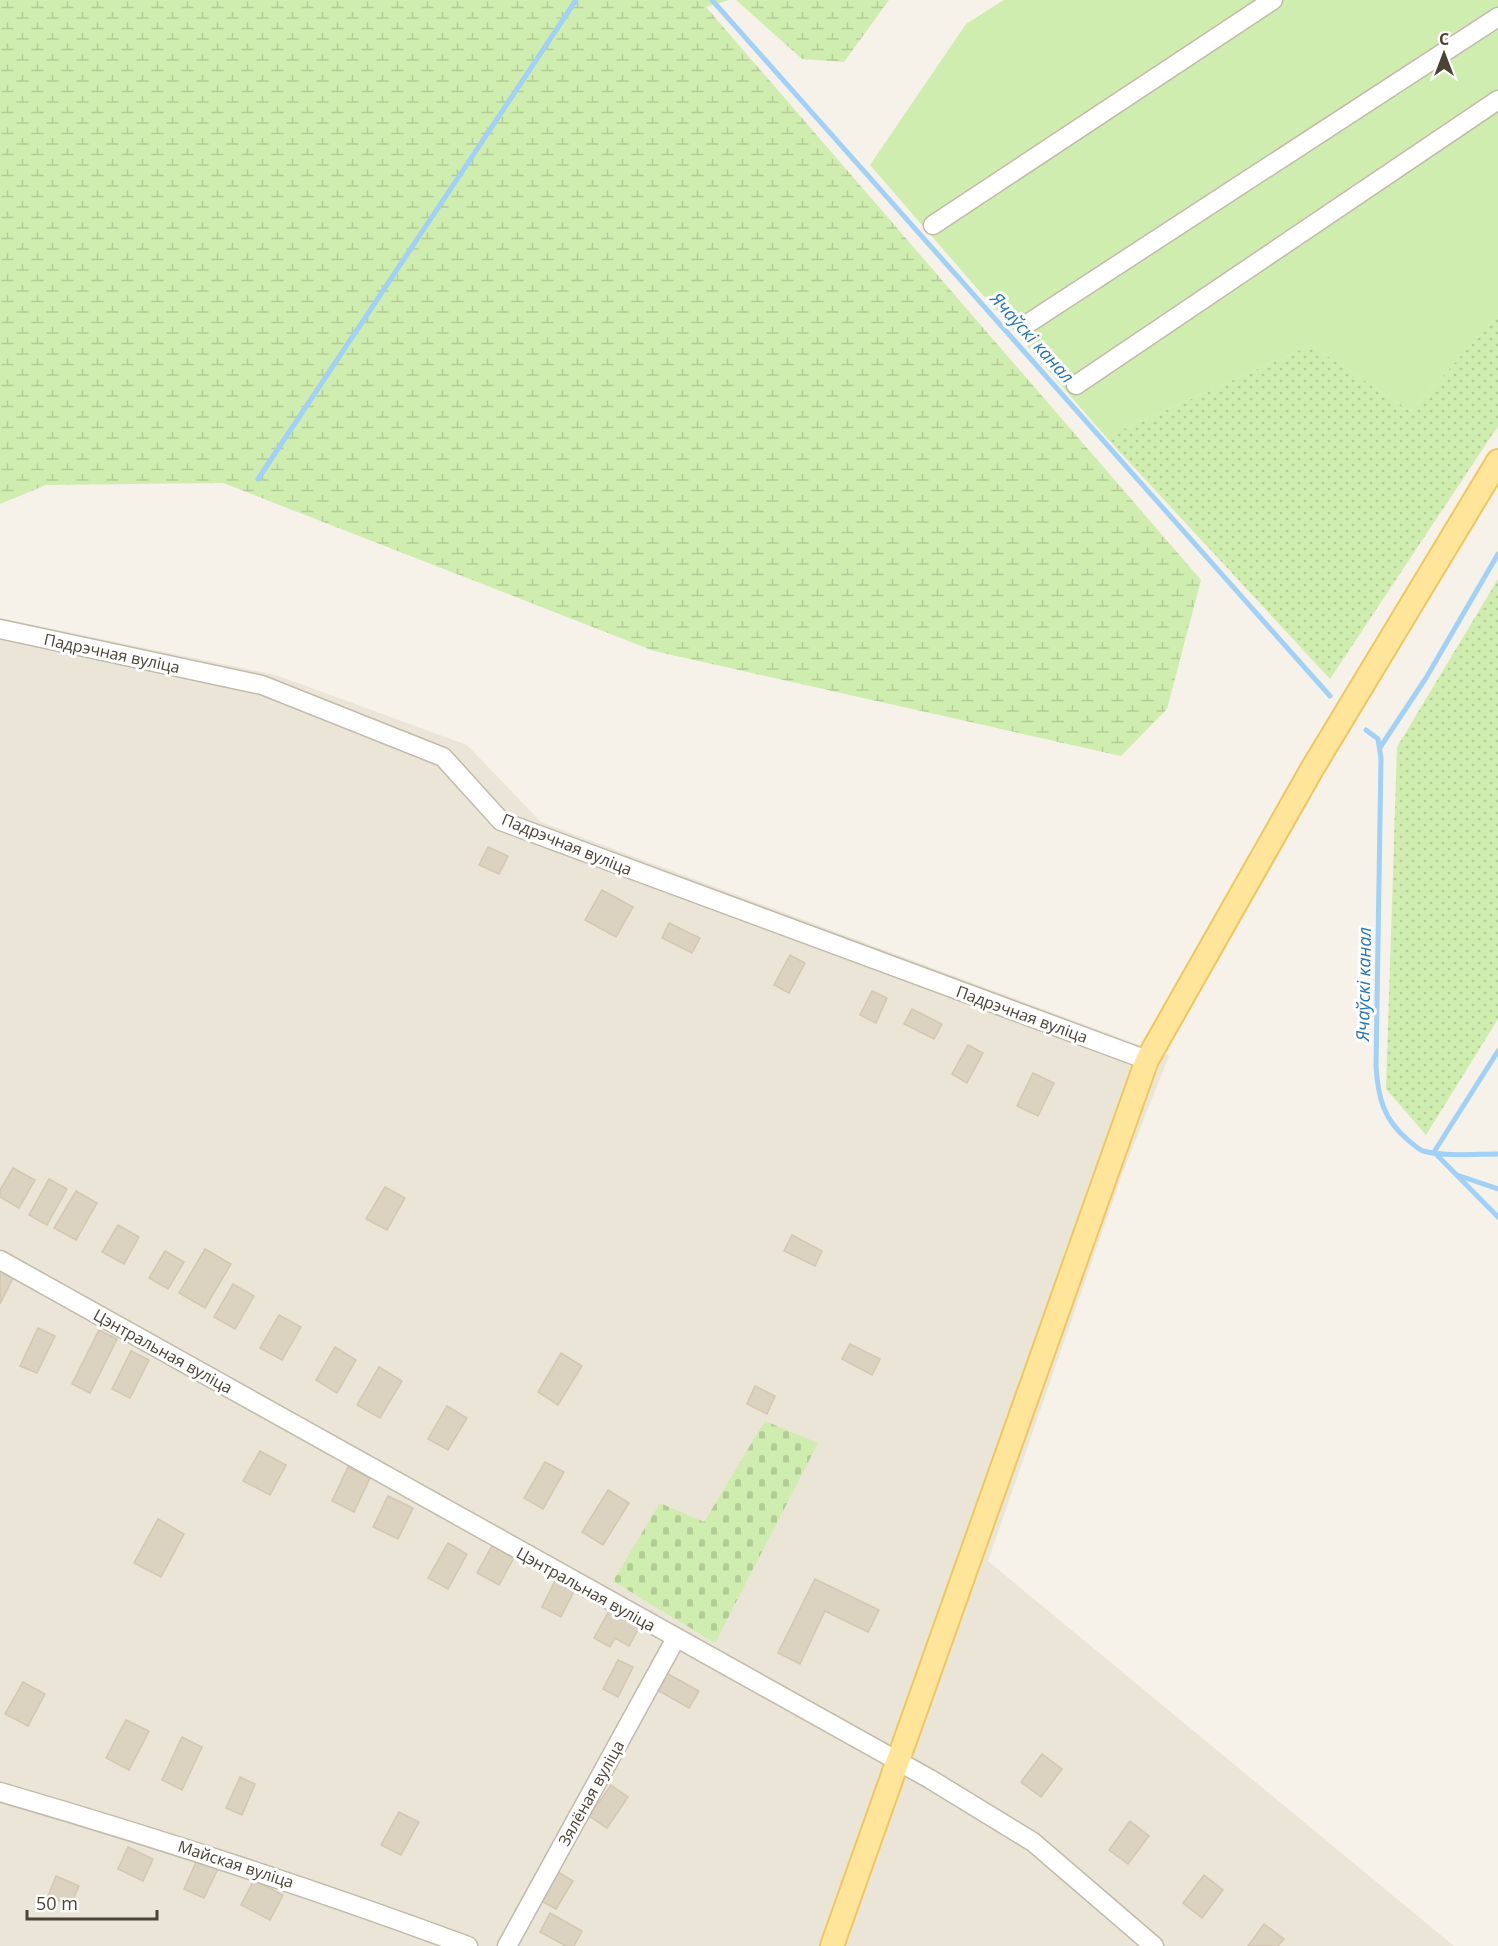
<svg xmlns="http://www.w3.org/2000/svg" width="1498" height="1946" font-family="'Open Sans',sans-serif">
	<defs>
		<pattern id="grass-dots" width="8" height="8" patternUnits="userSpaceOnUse" patternTransform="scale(1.5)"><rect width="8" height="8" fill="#cfedae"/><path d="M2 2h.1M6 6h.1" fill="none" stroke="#b3cc96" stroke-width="1.8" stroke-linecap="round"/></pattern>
		<pattern id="wetland-marsh" width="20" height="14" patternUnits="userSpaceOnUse" patternTransform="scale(1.5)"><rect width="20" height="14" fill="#cfedae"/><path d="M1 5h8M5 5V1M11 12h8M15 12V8" fill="none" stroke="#b3cc96"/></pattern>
		<pattern id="cemetery-stones" width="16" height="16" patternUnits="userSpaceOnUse" patternTransform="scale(1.5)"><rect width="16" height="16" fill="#cfedae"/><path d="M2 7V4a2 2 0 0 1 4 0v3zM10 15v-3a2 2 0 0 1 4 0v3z" fill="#b3cc96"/></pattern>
	</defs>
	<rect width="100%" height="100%" fill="#f6f2e9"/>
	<polygon fill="#eae5d7" points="0,618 276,675 467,745 541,822 1169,1056 1124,1169 988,1561 1454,1946 0,1946"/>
	<g fill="url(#grass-dots)">
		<polygon points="1498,315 1498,426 1330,679 1106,437 1311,345 1411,411"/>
		<polygon points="1498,579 1498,1019 1426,1135 1386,1089 1397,747"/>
	</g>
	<g fill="url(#wetland-marsh)">
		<polygon points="0,0 729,0 706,7 1201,580 1167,709 1121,756 654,651 223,483 46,485 0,504"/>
		<polygon points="736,0 889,0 844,62 802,59"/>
	</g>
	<polygon fill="url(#cemetery-stones)" points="765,1421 818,1443 715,1643 613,1581 660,1503 704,1522"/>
	<polygon fill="#cfedae" points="1004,0 1498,0 1498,315 1411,411 1311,345 1106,437 870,165 966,24"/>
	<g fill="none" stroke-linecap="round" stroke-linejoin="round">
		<g stroke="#a1d1f7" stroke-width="5">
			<polyline points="712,0 1330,696"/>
			<polyline points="258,479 576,0"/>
			<path d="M1366,730L1378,739L1381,758L1376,1066C1378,1097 1383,1119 1408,1140C1413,1144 1418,1149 1423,1151C1447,1157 1474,1154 1498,1154"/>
			<polyline points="1381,746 1426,678 1498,554"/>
			<polyline points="1498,1051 1434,1152 1498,1217"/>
			<polyline points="1457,1175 1498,1189"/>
		</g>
	</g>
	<g fill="#dcd2c0" stroke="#d4c7b0" stroke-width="1.5">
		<polygon points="488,847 508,856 499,874 479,865"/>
		<polygon points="602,890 633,907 616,937 585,920"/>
		<polygon points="669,923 700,938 692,953 662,938"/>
		<polygon points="790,955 805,963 789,993 774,985"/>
		<polygon points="872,991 887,998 876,1023 860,1015"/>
		<polygon points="912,1009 942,1024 934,1039 904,1024"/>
		<polygon points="968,1045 983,1053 967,1083 952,1074"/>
		<polygon points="1033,1073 1054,1083 1038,1116 1017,1106"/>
		<polygon points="13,1168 35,1180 19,1208 0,1197 0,1190"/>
		<polygon points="49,1179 67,1189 47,1225 29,1215"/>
		<polygon points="385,1187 405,1198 387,1230 366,1219"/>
		<polygon points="76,1191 97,1203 76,1240 54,1228"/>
		<polygon points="118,1225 139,1237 124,1264 102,1252"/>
		<polygon points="792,1235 822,1251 815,1266 784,1251"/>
		<polygon points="205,1249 231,1264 205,1308 179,1293"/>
		<polygon points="165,1251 184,1262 168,1289 149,1278"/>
		<polygon points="0,1271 13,1278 0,1304"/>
		<polygon points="233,1284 254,1296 235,1329 214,1317"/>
		<polygon points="279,1315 301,1327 282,1360 260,1348"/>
		<polygon points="38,1328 55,1336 37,1373 20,1366"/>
		<polygon points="99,1330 117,1339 90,1393 72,1384"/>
		<polygon points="850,1344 880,1359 872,1375 842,1359"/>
		<polygon points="335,1347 356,1360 337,1393 316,1380"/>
		<polygon points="131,1351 149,1360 130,1398 112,1389"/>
		<polygon points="561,1353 582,1366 558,1405 538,1392"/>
		<polygon points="379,1367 402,1381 380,1418 357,1405"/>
		<polygon points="755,1386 775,1396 767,1414 747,1404"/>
		<polygon points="447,1406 467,1418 448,1450 428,1439"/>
		<polygon points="260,1451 286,1465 270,1495 243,1481"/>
		<polygon points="545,1462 564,1472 543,1509 524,1498"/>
		<polygon points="348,1467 370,1478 354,1512 332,1501"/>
		<polygon points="608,1490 629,1503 603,1545 582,1532"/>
		<polygon points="388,1496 413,1508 398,1539 373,1527"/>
		<polygon points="158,1519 184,1534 161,1577 134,1563"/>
		<polygon points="448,1543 467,1554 448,1589 428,1578"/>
		<polygon points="493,1544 515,1556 499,1585 477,1573"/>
		<polygon points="557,1577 576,1587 561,1617 542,1607"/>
		<polygon points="815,1579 879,1610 868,1632 825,1611 800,1664 778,1653"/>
		<polygon points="609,1611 639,1628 629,1646 615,1638 610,1647 594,1638"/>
		<polygon points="618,1660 633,1667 618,1697 603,1689"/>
		<polygon points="661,1670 699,1691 689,1708 652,1687"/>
		<polygon points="23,1682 45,1694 28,1726 5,1714"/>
		<polygon points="126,1720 149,1731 129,1770 106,1758"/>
		<polygon points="182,1737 202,1747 182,1790 162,1780"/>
		<polygon points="1042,1754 1062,1769 1041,1797 1021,1782"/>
		<polygon points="240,1777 255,1784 242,1815 226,1808"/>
		<polygon points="611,1785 628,1797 607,1828 589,1816"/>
		<polygon points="399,1812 419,1822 401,1855 381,1845"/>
		<polygon points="1130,1821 1149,1836 1128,1864 1109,1850"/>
		<polygon points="128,1847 153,1859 143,1881 118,1869"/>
		<polygon points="197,1860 218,1869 204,1898 184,1889"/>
		<polygon points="558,1872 573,1881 556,1909 541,1901"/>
		<polygon points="1204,1875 1223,1890 1202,1918 1183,1903"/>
		<polygon points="56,1876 79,1886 70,1906 48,1896"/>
		<polygon points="254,1880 283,1895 270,1920 241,1905"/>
		<polygon points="550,1913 582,1931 574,1946 566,1946 540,1932"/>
		<polygon points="1264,1924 1284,1939 1278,1946 1248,1946"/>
	</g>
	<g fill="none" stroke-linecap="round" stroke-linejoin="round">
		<g stroke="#c2bbaa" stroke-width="21">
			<g id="minor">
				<polyline points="933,225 1273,0"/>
				<polyline points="1024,326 1498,17"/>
				<polyline points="1076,385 1498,100"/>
				<polyline points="0,629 262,685 443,757 501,821 1147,1060"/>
				<polyline points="0,1260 930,1779 1033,1842 1154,1946"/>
				<path d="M0,1792C158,1838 314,1889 468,1946"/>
				<polyline points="507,1946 675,1640"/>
			</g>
		</g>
		<g stroke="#efc75e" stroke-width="26">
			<polyline id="major" points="832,1946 1147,1060 1312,769 1498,461"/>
		</g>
		<use href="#minor" stroke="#fff" stroke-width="18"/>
		<use href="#major" stroke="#ffe599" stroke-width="22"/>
	</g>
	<g text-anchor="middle" stroke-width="6" stroke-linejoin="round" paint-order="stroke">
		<g font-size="16" fill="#4a4336" stroke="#fff">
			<text transform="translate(112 653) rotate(12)" y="6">Падрэчная вуліца</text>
			<text transform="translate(567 844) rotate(22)" y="6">Падрэчная вуліца</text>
			<text transform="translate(1022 1014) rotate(20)" y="6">Падрэчная вуліца</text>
			<text transform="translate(163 1351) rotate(29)" y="6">Цэнтральная вуліца</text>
			<text transform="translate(586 1589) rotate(29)" y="6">Цэнтральная вуліца</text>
			<text transform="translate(591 1793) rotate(-61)" y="6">Зялёная вуліца</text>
			<text transform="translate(236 1864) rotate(18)" y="6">Майская вуліца</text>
		</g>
		<g font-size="18" font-style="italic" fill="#2376b9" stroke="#fff">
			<text transform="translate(1032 338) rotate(48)" y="6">Ячаўскі канал</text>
			<text transform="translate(1364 984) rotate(-89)" y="6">Ячаўскі канал</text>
		</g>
	</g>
	<g transform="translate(1444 54)" stroke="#ffffff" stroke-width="4.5" paint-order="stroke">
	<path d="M0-4.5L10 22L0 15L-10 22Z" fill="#4a4336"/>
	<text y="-9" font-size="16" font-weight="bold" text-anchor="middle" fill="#4a4336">С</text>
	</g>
	<path d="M27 1910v9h130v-9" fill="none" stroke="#4a4336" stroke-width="3"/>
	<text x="36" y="1910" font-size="18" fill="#4a4336" stroke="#ffffff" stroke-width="4.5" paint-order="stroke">50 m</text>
</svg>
